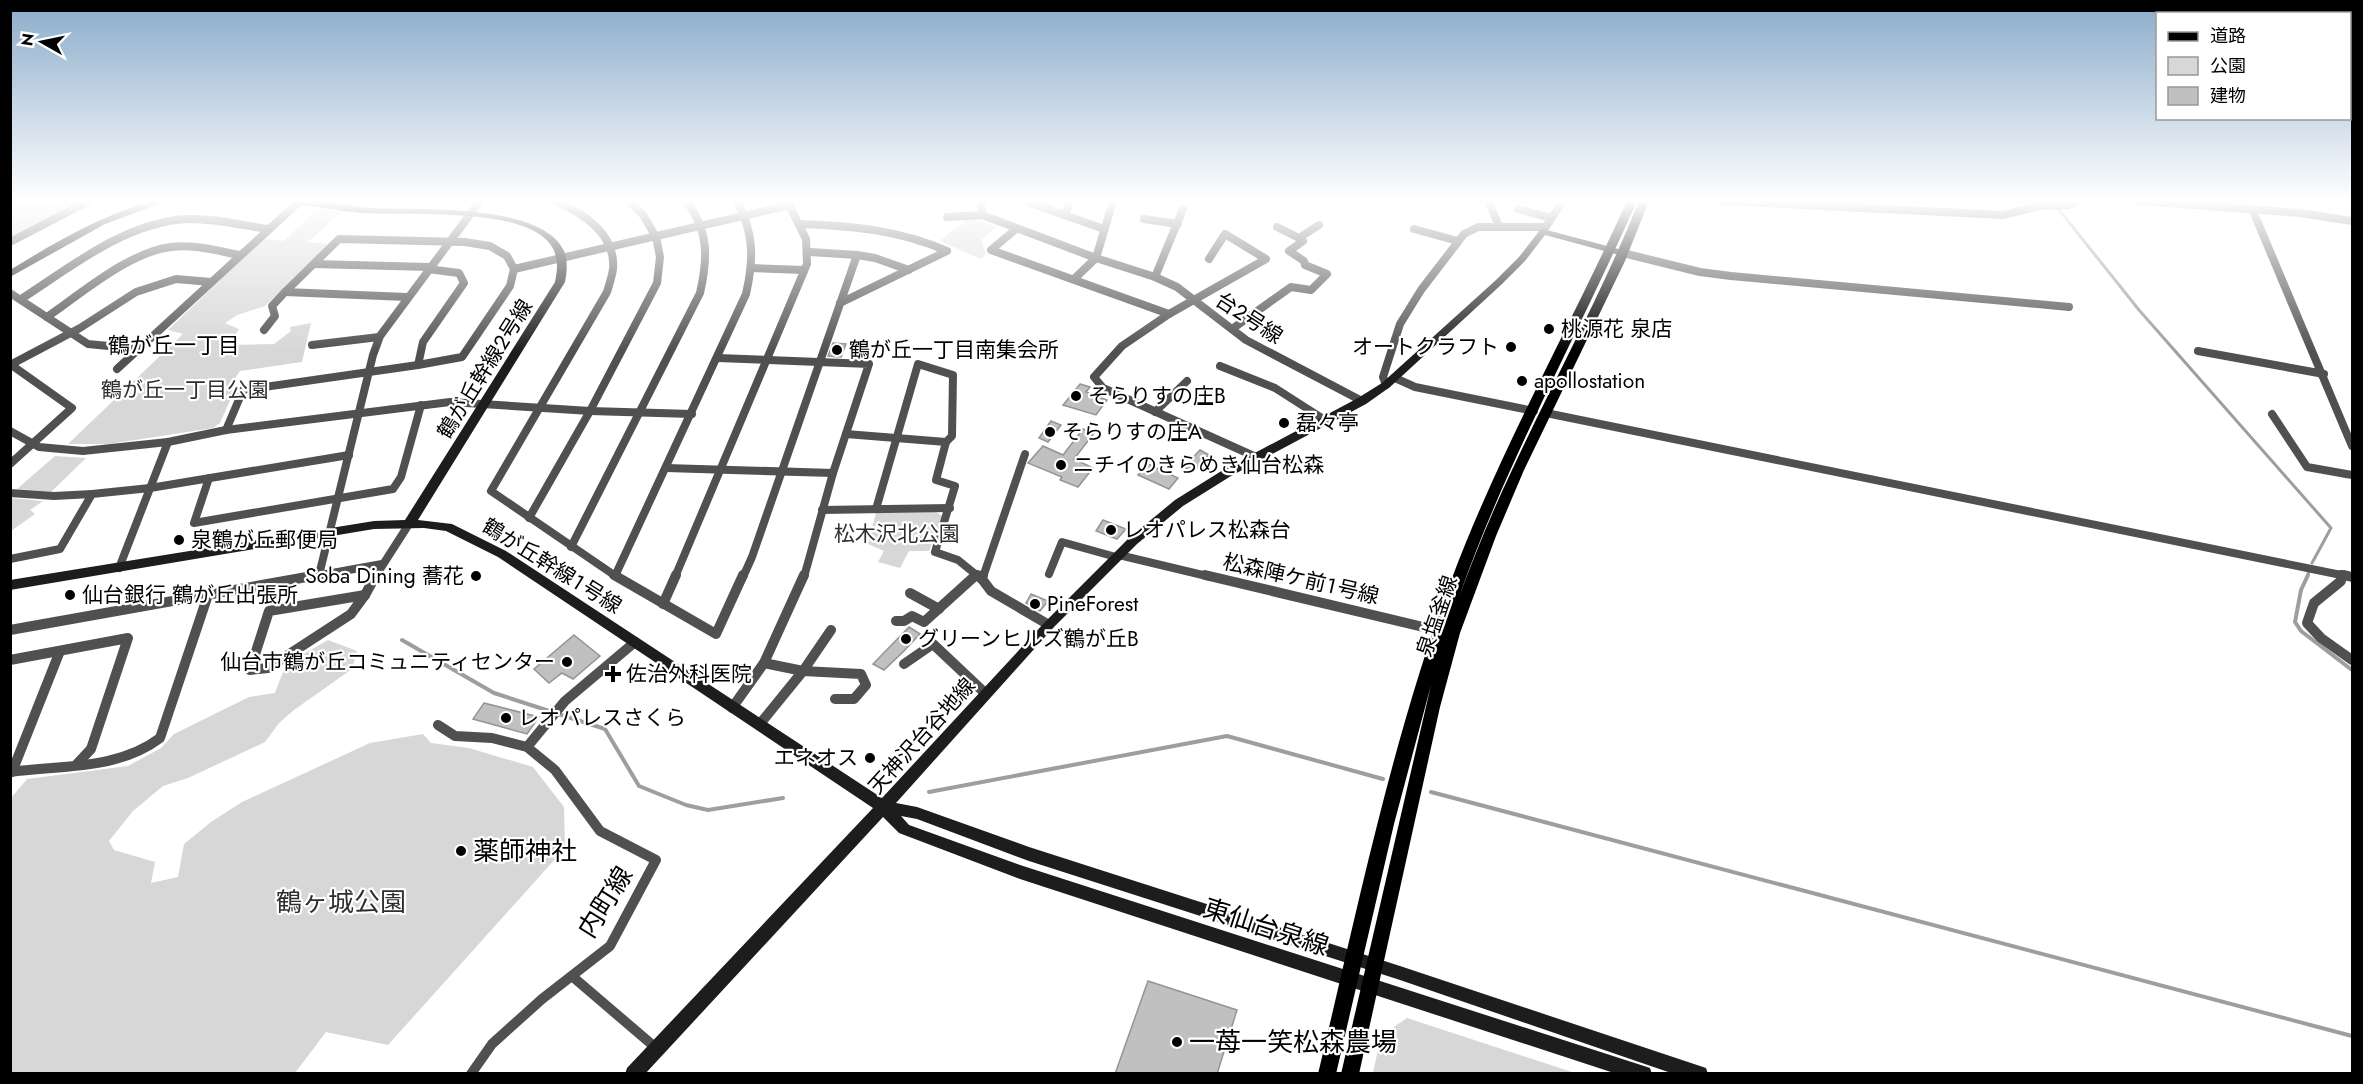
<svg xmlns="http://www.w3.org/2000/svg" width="2363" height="1084" font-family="Jost,'Noto Sans JP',sans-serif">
	<rect width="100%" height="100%" fill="#fff"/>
	<g fill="#d7d7d7">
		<polygon points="11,201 82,201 11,240"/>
		<polygon points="317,209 341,212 308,242 328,244 265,306 237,315 225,323 239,329 229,345 274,344 291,331 290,327 311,323 302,362 240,371 228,389 235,389 220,423 213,428 109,444 68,444 183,334 168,330 263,239 284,241"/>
		<polygon points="975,219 997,227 981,240 986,254 981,259 940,241 950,233 949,232 964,223 964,220"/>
		<polygon points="55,456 86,458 51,492 17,489"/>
		<polygon points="11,498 43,501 30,510 35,514 11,531"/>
		<polygon points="936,512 942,516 929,551 909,551 900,568 878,562 884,551 868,544 876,513"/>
		<polygon points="328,640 357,651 352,669 294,710 279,723 265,742 188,778 163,786 133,811 109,841 114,850 155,862 151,883 178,877 184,844 211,822 242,802 370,743 423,734 431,743 469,748 533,767 564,807 565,848 388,1045 326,1032 295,1073 11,1073 11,798 27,779 128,766 161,748 174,734 249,697 275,693 286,664"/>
		<polygon points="1407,1018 1575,1073 1373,1073 1381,1036"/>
	</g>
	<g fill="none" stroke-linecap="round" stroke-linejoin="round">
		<g stroke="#9e9e9e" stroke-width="3">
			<polyline points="2052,201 2139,310 2331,528 2312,563"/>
			<polyline points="2307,577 2309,572"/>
		</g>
		<g stroke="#9e9e9e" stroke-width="4">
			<polyline points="2308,575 2301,590 2295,622 2301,631 2352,670"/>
			<polyline points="402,640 494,693 605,729 639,786 686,805 708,810 783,798"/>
			<polyline points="929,792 1227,736 1383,779"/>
			<polyline points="1431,792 2352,1036"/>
		</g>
	</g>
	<g fill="#c0c0c0" stroke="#949494" stroke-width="1.5">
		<polygon points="833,343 846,344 841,357 828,356"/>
		<polygon points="1080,384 1090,387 1086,392 1107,400 1096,415 1063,405"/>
		<polygon points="1051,421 1061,425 1048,442 1039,438"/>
		<polygon points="1083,429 1094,433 1074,459 1093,468 1078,487 1060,480 1062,477 1028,463 1043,446 1063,455"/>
		<polygon points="1200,450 1209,455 1193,472 1184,467"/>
		<polygon points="1148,464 1178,478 1169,489 1138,475"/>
		<polygon points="1103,520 1126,529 1117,539 1096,531"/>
		<polygon points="1031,594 1048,601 1040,611 1026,603"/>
		<polygon points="909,627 920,634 904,651 884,670 873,664"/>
		<polygon points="574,635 600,656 573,679 562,673 549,683 534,669"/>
		<polygon points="484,703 539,717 527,734 473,719"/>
		<polygon points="1148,981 1237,1010 1217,1074 1115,1074"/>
	</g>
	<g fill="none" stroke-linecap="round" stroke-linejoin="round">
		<g stroke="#505050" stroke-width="8">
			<path d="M555,201C583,213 616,234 613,269C612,277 609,285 607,292L491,491L617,577"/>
			<polyline points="1025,201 1104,229"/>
			<polyline points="1488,201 1499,226"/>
			<polyline points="1725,201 2003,215 2040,206 2069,205 2078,201"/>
			<polyline points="2141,201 2300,213 2352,221"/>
			<polyline points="1518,209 1551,218"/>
			<polyline points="2253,211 2352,446"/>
			<polyline points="982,215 981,203 984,201"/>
			<polyline points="1065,215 1070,201"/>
			<polyline points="947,217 982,215 1096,258 1155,277 1177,287 1246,340 1362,401"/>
			<polyline points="1144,219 1178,224"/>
			<path d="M801,224C852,226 900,230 947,251L840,303"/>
			<polyline points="1277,227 1299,238"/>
			<polyline points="1016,229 991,250 1169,314 1266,259 1225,234 1209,259"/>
			<polyline points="1414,229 1458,241"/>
			<polyline points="1543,231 1563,201"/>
			<polyline points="10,242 89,201"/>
			<polyline points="1623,253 1700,272 1731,276 2069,307"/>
			<polyline points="857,255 875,258 909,270"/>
			<polyline points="314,264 430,267"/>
			<polyline points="752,268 804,270"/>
			<polyline points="514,269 790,205"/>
			<polyline points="1155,277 1183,209"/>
			<polyline points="1074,279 1096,258 1113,201"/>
			<polyline points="10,293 88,344 139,349"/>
			<polyline points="407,297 285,292 339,239 465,242 490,246 507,256 514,269 510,286 462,357 418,365 423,342 464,283 459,273 428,269"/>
			<path d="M21,299C71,267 124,223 186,219C213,218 241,225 268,229"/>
			<polyline points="1169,314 1122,346 1094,377 1103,388 1256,457"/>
			<path d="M47,317C82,293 129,252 171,247C194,244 218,251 240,255"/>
			<polyline points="1232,329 1291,287 1311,290 1327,274 1305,265 1304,261 1289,251 1303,241 1299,238 1319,225"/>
			<polyline points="264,330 275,316 272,306 285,292"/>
			<polyline points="312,345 379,337"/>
			<polyline points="2198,351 2324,374"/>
			<polyline points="718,358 869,364 833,473 804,577"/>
			<polyline points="10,364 72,408 10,464"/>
			<polyline points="10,365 80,328 136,292 176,279 211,282"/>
			<polyline points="1220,366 1275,388 1325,420"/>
			<polyline points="117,369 300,201"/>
			<polyline points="1395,378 1415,387 1534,411"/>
			<polyline points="1386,385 1383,377 1400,324 1421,290 1464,234 1478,227 1545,227"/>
			<polyline points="1155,412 1187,381"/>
			<polyline points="1546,413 2351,577"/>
			<polyline points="2272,414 2307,467 2352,475"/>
			<polyline points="226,430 243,390 418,365"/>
			<polyline points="10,431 39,447 83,451 168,442 226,430 450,402 590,411 692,414"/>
			<polyline points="846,434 946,442"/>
			<polyline points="666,468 833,473"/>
			<polyline points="209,478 194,523 393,489 401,477 421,405"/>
			<polyline points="10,493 54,496 92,494"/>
			<polyline points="876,509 918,364 953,375 952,436 946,442 936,480 955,486 935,552 958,560 979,577"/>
			<polyline points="822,510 950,508"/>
			<polyline points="529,518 590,411 657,283 660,257 656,237 643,215 629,201"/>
			<path d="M571,547L700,293C708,258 709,230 686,201"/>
			<polyline points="1119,555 1211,577"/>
			<polyline points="10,559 60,549 92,494 150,488 349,455"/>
			<polyline points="119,568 168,442"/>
			<polyline points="1049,574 1062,542 1116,557"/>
			<polyline points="319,575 373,355 380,336 480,201"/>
			<path d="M615,576L746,294C754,259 754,233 737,201"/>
			<polyline points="310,577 382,564"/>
			<polyline points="375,577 409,524"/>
			<polyline points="675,577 807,264 806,239 787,201"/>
			<polyline points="743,577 752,557 857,255 810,252"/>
			<polyline points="974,577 976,575"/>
			<polyline points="983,577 1025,454"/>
		</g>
		<g stroke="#505050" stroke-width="10">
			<polyline points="614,575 716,634 743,575"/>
			<polyline points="977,575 982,579"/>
			<polyline points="983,575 982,579 991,591 1049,625"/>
			<polyline points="1205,575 1440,631"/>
			<polyline points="2341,575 2341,581 2314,603 2307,623 2321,638 2352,660"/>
			<polyline points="2344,575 2352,577"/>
			<polyline points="910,593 939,609"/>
			<polygon points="365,595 351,614 268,668 250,670 269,611"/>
			<polyline points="365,595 376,575"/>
			<polyline points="663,604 676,575"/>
			<polyline points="896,621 904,621 912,616 924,622 976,575"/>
			<polyline points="10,630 318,575"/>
			<polyline points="10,660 128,638 91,749 77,764"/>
			<polyline points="764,663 803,671 831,630"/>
			<polyline points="904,664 933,644 986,694"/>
			<polyline points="732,708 764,663 804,575"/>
			<polyline points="438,725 455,736 492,738 527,747 555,770 600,831 656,860 610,946 542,999 492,1044 471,1074"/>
			<polyline points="759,725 803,671 861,674 866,685 854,699 835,699"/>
			<polyline points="527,747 565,701 635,642"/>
			<path d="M10,772C61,765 118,770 160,738L208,595"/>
			<polyline points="12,772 60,651"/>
			<polyline points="573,977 656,1048"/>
		</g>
		<g fill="#1d1d1d" fill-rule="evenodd">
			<path d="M153,201H167L105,224L10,277V270C56,242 101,215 153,201Z"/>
			<path d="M287,201C316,198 345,207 374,208C419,210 542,203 564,251C568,261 567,271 565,282L418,520L452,524L506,551L882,798L1045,622L1129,538L1175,500L1223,470L1358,398L1382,383L1496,280L1519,257L1540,230L1543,229L1626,251L1628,253L1623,256L1545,235L1525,261L1502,284L1390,387L1366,404L1231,476L1183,506L1137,544L1053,628L896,803L917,807L1029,847L1400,966L1706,1068L1708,1074H1674L1400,980L1029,861L917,819L901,816L909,825L1020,865L1644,1066L1650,1068L1652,1074H1617L1020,879L899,833L883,817L645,1074H625L627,1068L873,808L498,557L446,531L424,528L374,529L10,590V580L374,521L405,520L555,282C559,264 558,248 542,236C505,208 408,216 361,213C338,211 315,206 292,204Z"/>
		</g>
		<path fill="#000" fill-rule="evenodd" d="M1627,201H1637C1579,333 1507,460 1459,597C1475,554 1492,512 1512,470C1554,380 1602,293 1639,201H1649L1625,261L1524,470L1496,536L1460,633L1440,707L1359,1074H1341L1431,685L1394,824L1336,1074H1318C1358,907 1392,738 1452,578C1501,448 1570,327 1627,201Z"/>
	</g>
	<linearGradient id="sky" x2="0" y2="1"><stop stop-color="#8aabca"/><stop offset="0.57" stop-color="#fff"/><stop offset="1" stop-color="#fff" stop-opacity="0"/></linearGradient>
	<rect width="2363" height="352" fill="url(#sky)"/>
	<g fill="#000" stroke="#fff" stroke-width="2">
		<circle cx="1549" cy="329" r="6"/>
		<circle cx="1511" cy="347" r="6"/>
		<circle cx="837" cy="350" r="6"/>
		<circle cx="1522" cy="381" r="6"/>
		<circle cx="1076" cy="396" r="6"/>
		<circle cx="1284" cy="423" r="6"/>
		<circle cx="1050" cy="432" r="6"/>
		<circle cx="1061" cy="465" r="6"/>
		<circle cx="1111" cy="530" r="6"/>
		<circle cx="179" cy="540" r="6"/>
		<circle cx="476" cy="576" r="6"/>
		<circle cx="70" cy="595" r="6"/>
		<circle cx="1035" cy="604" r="6"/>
		<circle cx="906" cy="639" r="6"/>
		<circle cx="567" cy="662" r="6"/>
		<path d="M610 665h6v6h6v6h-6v6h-6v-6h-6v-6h6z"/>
		<circle cx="506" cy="718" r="6"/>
		<circle cx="870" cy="758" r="6"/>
		<circle cx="461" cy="851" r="6"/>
		<circle cx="1177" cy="1042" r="6"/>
	</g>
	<g text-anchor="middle" stroke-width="4.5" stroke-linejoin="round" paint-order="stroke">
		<g font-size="21" fill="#000" stroke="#fff">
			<text transform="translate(1249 318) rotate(33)" y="7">台２号線</text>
			<text transform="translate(485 369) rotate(-58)" y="7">鶴が丘幹線２号線</text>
			<text transform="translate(552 566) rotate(32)" y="7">鶴が丘幹線１号線</text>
			<text transform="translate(1301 579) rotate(13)" y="7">松森陣ケ前１号線</text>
			<text transform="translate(1437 616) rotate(-71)" y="7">泉塩釜線</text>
			<text transform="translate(922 736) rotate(-48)" y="7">天神沢台谷地線</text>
		</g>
		<g font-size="21" fill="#000" stroke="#fff" text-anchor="start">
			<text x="1561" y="336">桃源花 泉店</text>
			<text x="1499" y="354" text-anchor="end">オートクラフト</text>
			<text x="849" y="357">鶴が丘一丁目南集会所</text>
			<text x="1534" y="388">apollostation</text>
			<text x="1088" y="403">そらりすの庄B</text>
			<text x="1296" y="430">磊々亭</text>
			<text x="1062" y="439">そらりすの庄A</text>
			<text x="1073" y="472">ニチイのきらめき仙台松森</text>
			<text x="1123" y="537">レオパレス松森台</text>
			<text x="191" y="547">泉鶴が丘郵便局</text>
			<text x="464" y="583" text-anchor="end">Soba Dining 蕎花</text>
			<text x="82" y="602">仙台銀行 鶴が丘出張所</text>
			<text x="1047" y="611">PineForest</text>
			<text x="918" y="646">グリーンヒルズ鶴が丘B</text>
			<text x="555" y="669" text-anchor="end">仙台市鶴が丘コミュニティセンター</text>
			<text x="626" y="681">佐治外科医院</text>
			<text x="518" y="725">レオパレスさくら</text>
			<text x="858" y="765" text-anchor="end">エネオス</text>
		</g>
		<g font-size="21" fill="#2e2e2e" stroke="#fff">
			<text x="185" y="397">鶴が丘一丁目公園</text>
			<text x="897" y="541">松木沢北公園</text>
		</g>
		<g font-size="22" fill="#000" stroke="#fff">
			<text x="174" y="353">鶴が丘一丁目</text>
		</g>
		<g font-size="26" fill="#000" stroke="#fff" text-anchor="start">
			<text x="473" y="860">薬師神社</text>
			<text x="1189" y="1051">一苺一笑松森農場</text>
		</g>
		<g font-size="26" fill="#2e2e2e" stroke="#fff">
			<text x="341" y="911">鶴ヶ城公園</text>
		</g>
		<g font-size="26" fill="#000" stroke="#fff">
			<text transform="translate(605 902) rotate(-58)" y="9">内町線</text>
			<text transform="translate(1266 927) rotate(18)" y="9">東仙台泉線</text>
		</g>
	</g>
	<rect width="2363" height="1084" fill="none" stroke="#000000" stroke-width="24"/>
	<rect x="2156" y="12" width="195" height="108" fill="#ffffff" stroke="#999999" stroke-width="1.5"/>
	<rect x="2168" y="32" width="30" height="9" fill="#000000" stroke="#999999" stroke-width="1.5"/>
	<text x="2210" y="42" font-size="18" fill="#000000">道路</text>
	<rect x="2168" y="57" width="30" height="18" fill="#d7d7d7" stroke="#999999" stroke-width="1.5"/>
	<text x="2210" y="72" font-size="18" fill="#000000">公園</text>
	<rect x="2168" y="87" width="30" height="18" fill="#c0c0c0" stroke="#999999" stroke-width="1.5"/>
	<text x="2210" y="102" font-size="18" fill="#000000">建物</text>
	<g transform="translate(42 42) rotate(279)" stroke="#ffffff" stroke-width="4.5" paint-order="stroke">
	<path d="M0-4.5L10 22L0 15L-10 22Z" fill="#000000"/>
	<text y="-9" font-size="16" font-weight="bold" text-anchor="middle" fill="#000000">N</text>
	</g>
</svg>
